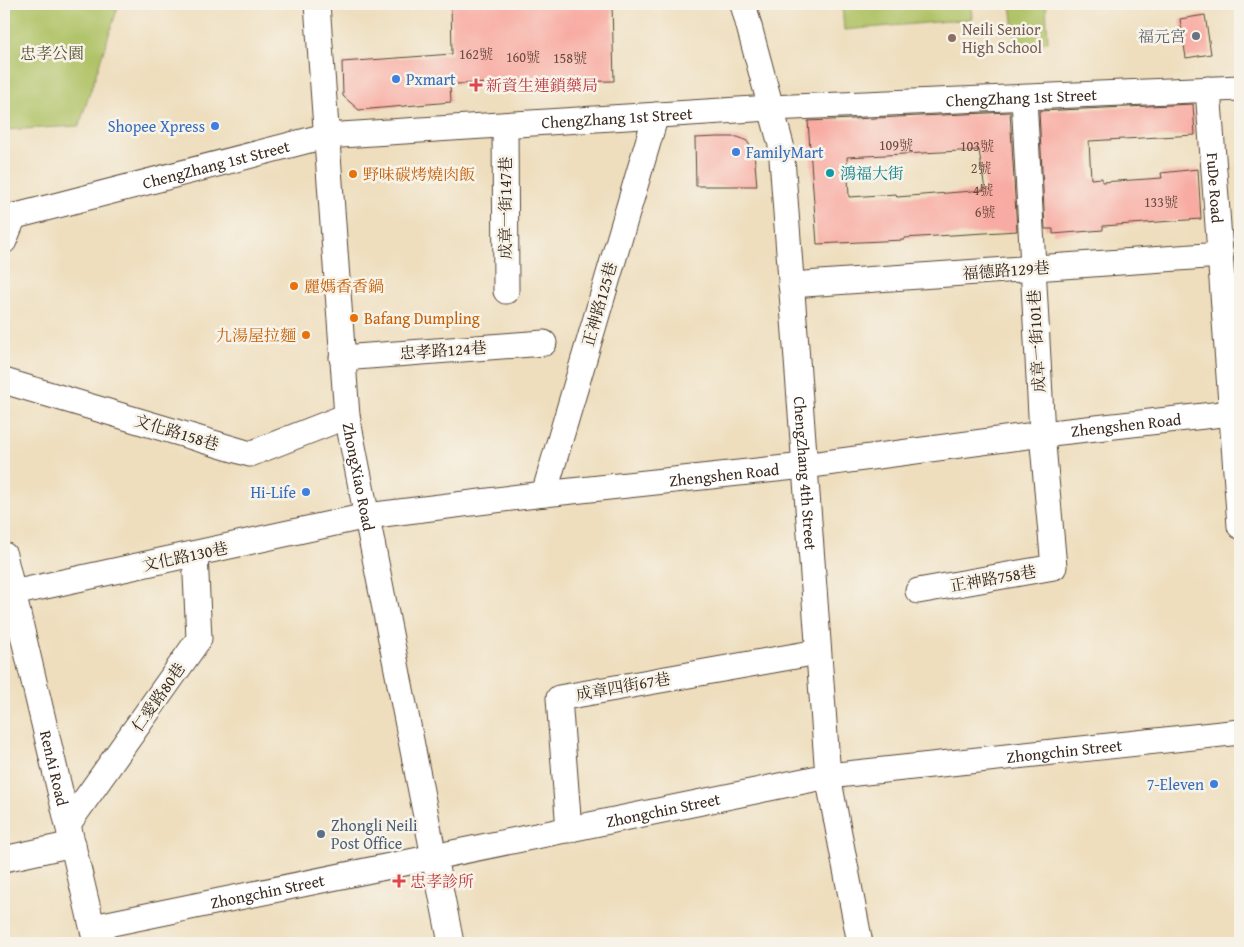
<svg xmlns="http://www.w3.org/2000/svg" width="1244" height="947" font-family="'Gentium Book Plus','Noto Serif TC',serif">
	<rect width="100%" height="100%" fill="#f7f3e8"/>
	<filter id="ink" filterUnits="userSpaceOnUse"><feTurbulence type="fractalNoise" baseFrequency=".02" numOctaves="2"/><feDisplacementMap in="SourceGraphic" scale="10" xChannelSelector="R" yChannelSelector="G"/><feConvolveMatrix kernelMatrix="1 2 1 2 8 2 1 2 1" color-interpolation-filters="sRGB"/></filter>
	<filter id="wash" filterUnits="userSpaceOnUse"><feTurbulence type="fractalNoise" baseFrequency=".0096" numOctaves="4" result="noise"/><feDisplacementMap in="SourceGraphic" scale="20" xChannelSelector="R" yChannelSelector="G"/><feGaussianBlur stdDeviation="1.12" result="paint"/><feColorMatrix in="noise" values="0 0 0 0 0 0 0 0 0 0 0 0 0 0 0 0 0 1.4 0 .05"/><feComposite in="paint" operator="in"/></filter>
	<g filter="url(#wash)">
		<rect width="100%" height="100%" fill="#eedebe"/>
		<g fill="#b0c367" stroke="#767642">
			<polygon points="4,4 119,4 79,126 4,130"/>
			<polygon points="842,4 971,4 972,19 844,30"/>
			<polygon points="1011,4 1046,4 1048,42 1016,46"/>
		</g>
		<g id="blocks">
			<g fill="#f8aba2" fill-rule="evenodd">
				<polygon points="451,4 612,4 614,81 450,84 451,102 359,110 343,96 342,62 452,54"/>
				<polygon points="1205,15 1211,54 1186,58 1180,19"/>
				<polygon points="1193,104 1195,135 1089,141 1091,179 1102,178 1102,182 1162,178 1161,173 1198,169 1201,219 1103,226 1103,230 1053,234 1053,229 1045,229 1039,111"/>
				<path d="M1010,112L1017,231L904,238V240L817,244L808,121ZM979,150L985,190L897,197L896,194L849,197L847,157Z"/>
				<polygon points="717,137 738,137 747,141 754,152 757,186 696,186 695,138"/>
			</g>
		</g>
	</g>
	<g filter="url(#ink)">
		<use href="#blocks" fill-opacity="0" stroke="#564536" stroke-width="1"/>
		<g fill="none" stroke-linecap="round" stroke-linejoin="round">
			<g stroke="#564536" stroke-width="27">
				<g id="minor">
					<path id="s1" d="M317,4L347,416L451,943"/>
					<path id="s2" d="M743,4L781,145L828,776L860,943"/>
					<path id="s3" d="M1208,89L1240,526"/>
					<polyline points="505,125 506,291"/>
					<path id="s4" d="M4,219L325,136L770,108L1240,88"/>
					<polyline points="4,241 14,216"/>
					<polyline points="791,285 1221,255"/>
					<polyline points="342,358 544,343"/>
					<polyline points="4,381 250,454 347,416"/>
					<polyline points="544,494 656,115"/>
					<path id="s5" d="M4,555L96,943"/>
					<polyline points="918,591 1054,567 1042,434 1024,98"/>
					<path id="s6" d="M4,595L367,516L544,494L804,466L1042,434L1240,412"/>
					<polyline points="68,824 199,639 195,554"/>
					<polyline points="569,830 559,698 818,652"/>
					<polyline points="4,859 73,844"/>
					<path id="s7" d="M93,927L828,776L1240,732"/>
				</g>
			</g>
			<use href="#minor" stroke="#fff" stroke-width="25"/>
		</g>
	</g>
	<circle fill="#6b7280" stroke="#f7f3e8" stroke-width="2" cx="1196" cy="36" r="5"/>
	<circle fill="#8d6e63" stroke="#f7f3e8" stroke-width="2" cx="952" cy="38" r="5"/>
	<g fill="#3f7fe0" stroke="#f7f3e8" stroke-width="2">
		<circle cx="396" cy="79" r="5"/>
		<circle cx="215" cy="126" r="5"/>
		<circle cx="736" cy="152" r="5"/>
		<circle cx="306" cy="492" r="5"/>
		<circle cx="1214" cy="784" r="5"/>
	</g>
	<g fill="#e0444e" stroke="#f7f3e8" stroke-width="2">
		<path d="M473.5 77.5h5v5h5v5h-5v5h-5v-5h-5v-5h5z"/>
		<path d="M396.5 873.5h5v5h5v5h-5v5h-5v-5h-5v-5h5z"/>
	</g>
	<circle fill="#0f9aa8" stroke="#f7f3e8" stroke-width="2" cx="830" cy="173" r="5"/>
	<g fill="#e8710a" stroke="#f7f3e8" stroke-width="2">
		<circle cx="353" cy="174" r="5"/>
		<circle cx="294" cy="286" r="5"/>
		<circle cx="354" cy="318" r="5"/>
		<circle cx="306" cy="335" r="5"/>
	</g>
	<circle fill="#5c6f8a" stroke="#f7f3e8" stroke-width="2" cx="321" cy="834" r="5"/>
	<g text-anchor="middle" stroke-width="5" stroke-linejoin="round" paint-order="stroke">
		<g font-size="14" fill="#6a4a3f">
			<text x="476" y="59">162號</text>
			<text x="523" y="62">160號</text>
			<text x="570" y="63">158號</text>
			<text x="896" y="150">109號</text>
			<text x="977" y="151">103號</text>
			<text x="981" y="173">2號</text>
			<text x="983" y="195">4號</text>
			<text x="1161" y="207">133號</text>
			<text x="985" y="217">6號</text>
		</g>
		<g font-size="16" fill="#785e54" stroke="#f7f3e8" text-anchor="start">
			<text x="962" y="35">Neili Senior<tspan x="962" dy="18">High School</tspan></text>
		</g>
		<g font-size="16" fill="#5b616d" stroke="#f7f3e8" text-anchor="end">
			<text x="1186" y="42">福元宮</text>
		</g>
		<g font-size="16" fill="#585030" stroke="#f7f3e8">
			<text x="52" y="59">忠孝公園</text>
		</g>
		<g font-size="16" fill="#366cbe" stroke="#f7f3e8" text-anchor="end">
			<text x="406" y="85" text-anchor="start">Pxmart</text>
			<text x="205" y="132">Shopee Xpress</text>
			<text x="746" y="158" text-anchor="start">FamilyMart</text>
			<text x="296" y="498">Hi-Life</text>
			<text x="1204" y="790">7-Eleven</text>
		</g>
		<g font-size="16" fill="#be3a42" stroke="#f7f3e8" text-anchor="start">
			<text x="486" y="91">新資生連鎖藥局</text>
			<text x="410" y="887">忠孝診所</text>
		</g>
		<g font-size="16" fill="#3b2a1e" stroke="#f7f3e8">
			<text dy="6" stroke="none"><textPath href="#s4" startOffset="1029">ChengZhang 1st Street</textPath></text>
			<text dy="6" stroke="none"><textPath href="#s4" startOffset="624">ChengZhang 1st Street</textPath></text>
			<text dy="6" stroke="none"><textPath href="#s4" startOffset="219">ChengZhang 1st Street</textPath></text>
			<text dy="6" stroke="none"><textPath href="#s3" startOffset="99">FuDe Road</textPath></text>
			<text transform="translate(505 208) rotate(-90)" y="6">成章一街147巷</text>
			<text transform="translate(1006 270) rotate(-4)" y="6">福德路129巷</text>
			<text transform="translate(599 304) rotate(-74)" y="6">正神路125巷</text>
			<text transform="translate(1036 341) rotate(-93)" y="6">成章一街101巷</text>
			<text transform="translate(443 350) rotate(-4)" y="6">忠孝路124巷</text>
			<text dy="6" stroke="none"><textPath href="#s6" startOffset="1136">Zhengshen Road</textPath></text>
			<text transform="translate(177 432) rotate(17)" y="6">文化路158巷</text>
			<text dy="6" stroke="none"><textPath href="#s2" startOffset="475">ChengZhang 4th Street</textPath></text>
			<text dy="6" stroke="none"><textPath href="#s6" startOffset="731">Zhengshen Road</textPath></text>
			<text dy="6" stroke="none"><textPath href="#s1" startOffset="475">ZhongXiao Road</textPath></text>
			<text transform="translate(185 556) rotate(-12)" y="6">文化路130巷</text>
			<text transform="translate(993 578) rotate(-10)" y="6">正神路758巷</text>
			<text transform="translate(623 686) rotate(-10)" y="6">成章四街67巷</text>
			<text transform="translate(158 697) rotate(-55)" y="6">仁愛路80巷</text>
			<text dy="6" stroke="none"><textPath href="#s7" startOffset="988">Zhongchin Street</textPath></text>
			<text dy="6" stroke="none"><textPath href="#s5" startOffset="219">RenAi Road</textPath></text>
			<text dy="6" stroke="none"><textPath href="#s7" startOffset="582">Zhongchin Street</textPath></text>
			<text dy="6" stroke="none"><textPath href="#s7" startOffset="178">Zhongchin Street</textPath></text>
		</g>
		<g font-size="16" fill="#0d838f" stroke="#f7f3e8" text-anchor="start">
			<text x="840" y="179">鴻福大街</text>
		</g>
		<g font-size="16" fill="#c56008" stroke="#f7f3e8" text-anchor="start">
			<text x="363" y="180">野味碳烤燒肉飯</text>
			<text x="304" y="292">麗媽香香鍋</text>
			<text x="364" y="324">Bafang Dumpling</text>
			<text x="296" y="341" text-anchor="end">九湯屋拉麵</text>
		</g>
		<g font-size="16" fill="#4e5e75" stroke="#f7f3e8" text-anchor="start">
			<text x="331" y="831">Zhongli Neili<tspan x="331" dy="18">Post Office</tspan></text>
		</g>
	</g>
	<rect width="1244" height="947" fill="none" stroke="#f7f3e8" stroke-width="20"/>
</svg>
